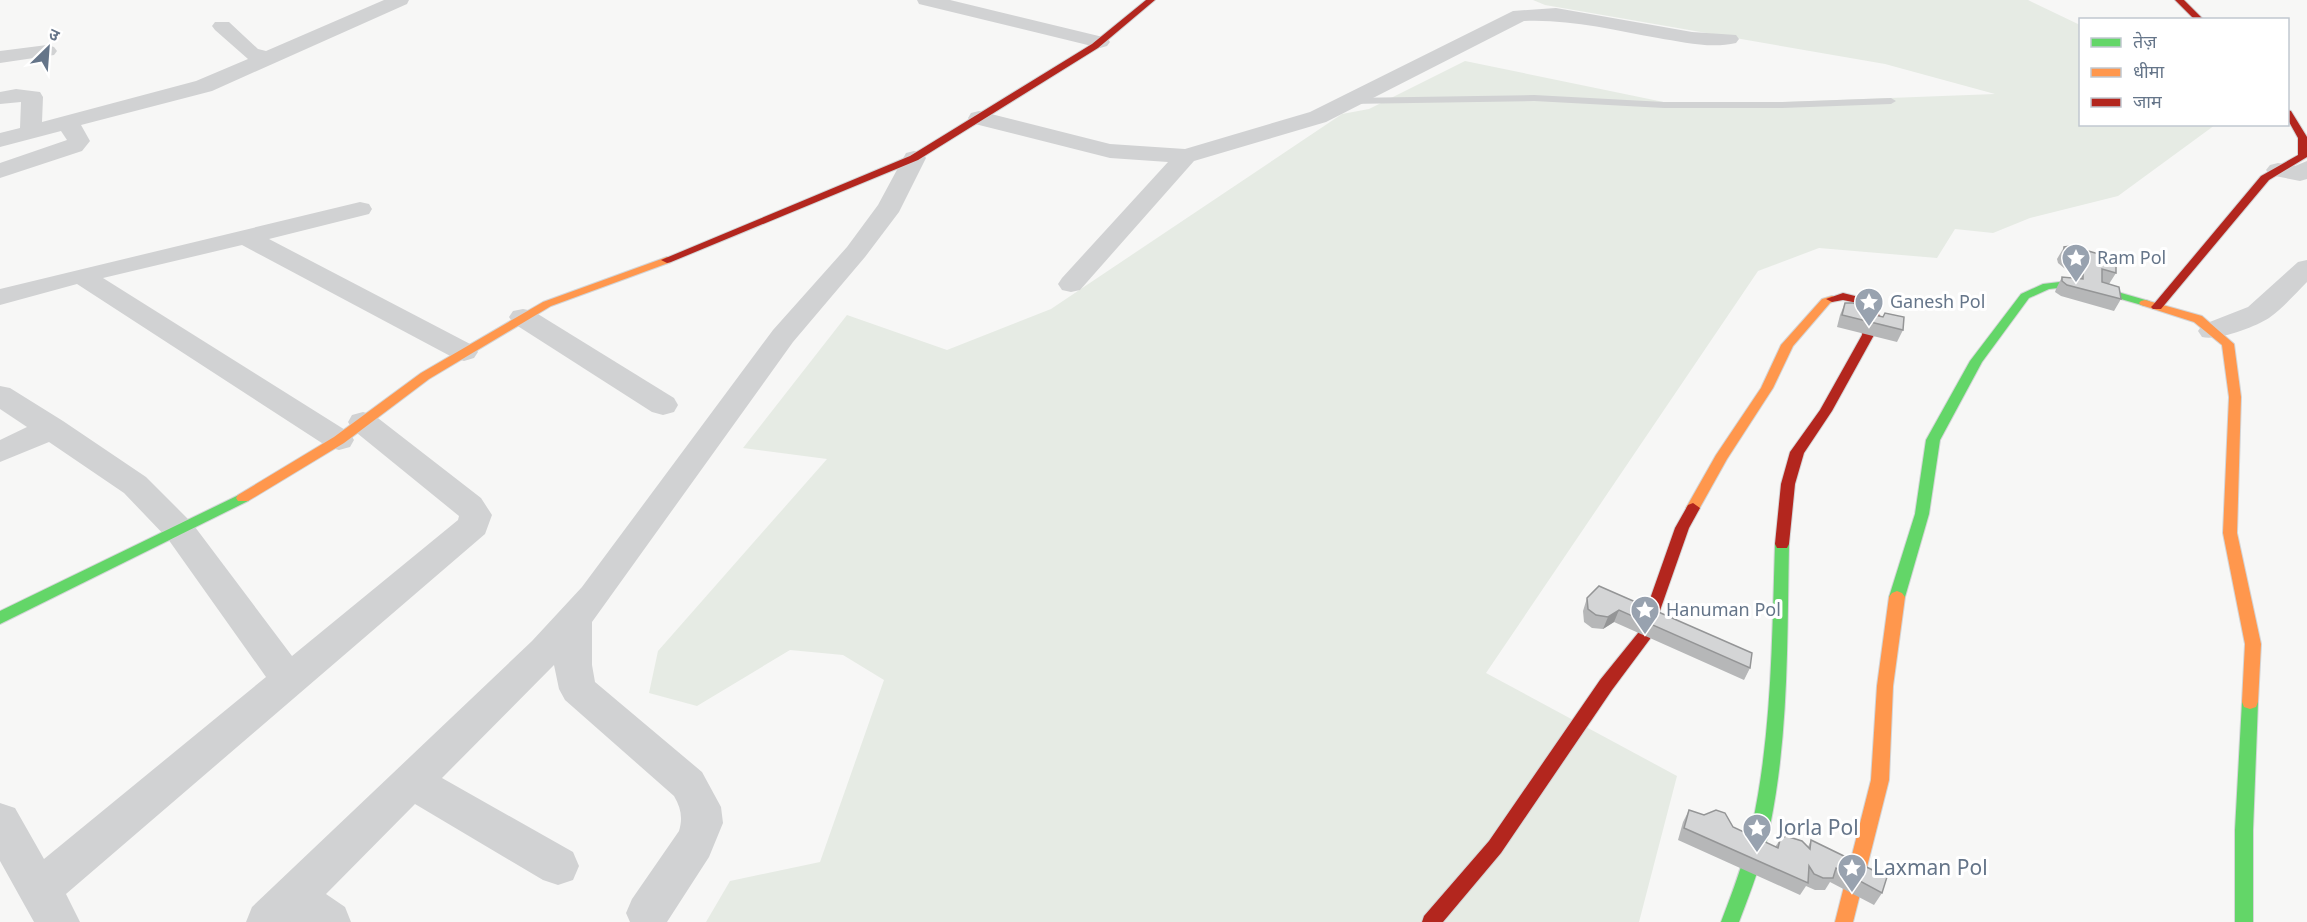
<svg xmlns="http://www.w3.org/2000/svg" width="2307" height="922" font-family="'Noto Sans','Noto Sans Devanagari',sans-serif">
	<rect width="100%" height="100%" fill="#f7f7f6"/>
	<polygon fill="#e6ebe4" points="1533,0 2028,0 2080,25 2080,124 2215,125 2118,196 2030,218 1993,233 1955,229 1937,258 1819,248 1758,271 1486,673 1677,776 1639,922 706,922 730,881 820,862 884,680 843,655 790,650 697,706 649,693 658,651 827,459 743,448 847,315 947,350 1051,309 1342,114 1369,109 1465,61 1683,106 1995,94 1885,64 1545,5"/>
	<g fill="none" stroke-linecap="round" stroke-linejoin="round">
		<g stroke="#d3d5d7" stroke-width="2">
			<g id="fast">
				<polygon points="2076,280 2149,301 2151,303 2145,306 2076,286 2049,289 2029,298 1982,362 1940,440 1929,514 1905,597 1902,601 1892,601 1889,597 1915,514 1926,440 1970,361 2021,294 2043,284"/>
				<polygon points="243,493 248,495 250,498 248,501 0,624 0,611"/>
				<path d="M1782,539L1787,540L1789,544C1787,638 1789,733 1770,826C1763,859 1751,891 1739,922H1721C1733,891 1745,859 1752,826C1772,734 1772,638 1775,544L1777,540Z"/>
				<polygon points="2250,695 2256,697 2258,702 2253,830 2253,922 2235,922 2235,830 2242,702 2244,697"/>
			</g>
		</g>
		<g stroke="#d3d5d7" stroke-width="2">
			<g id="slow">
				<polygon points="667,257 671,258 671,262 551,306 429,379 344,443 248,501 238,501 236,498 238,495 334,437 421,373 543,302"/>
				<polygon points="1832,296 1838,299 1830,303 1793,346 1773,388 1727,459 1698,511 1688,511 1686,508 1716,455 1761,388 1781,345 1822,299"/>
				<polygon points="2145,300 2202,316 2234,344 2241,397 2237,533 2261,644 2258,702 2256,707 2250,709 2244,707 2242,702 2245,644 2223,533 2229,397 2222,345 2194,322 2141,305 2139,303 2141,301"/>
				<polygon points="1897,591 1902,593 1905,597 1893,686 1889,780 1853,922 1835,922 1871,780 1877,686 1889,597 1892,593"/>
			</g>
		</g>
		<g stroke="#d3d5d7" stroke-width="2">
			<g id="jam">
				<polygon points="1146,0 1155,0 1098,48 918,160 671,262 667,263 661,260 910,156 1092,44"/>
				<polygon points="2175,0 2184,0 2204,20 2195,20"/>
				<polygon points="2288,110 2291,111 2307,137 2307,157 2269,180 2161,309 2153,309 2151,307 2153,305 2261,176 2298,155 2298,138 2288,120"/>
				<polygon points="1843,293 1871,300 1882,320 1875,328 1874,335 1832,411 1804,453 1795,484 1789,544 1787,548 1777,548 1775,544 1781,484 1790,452 1820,410 1862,335 1863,327 1870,319 1862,304 1843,300 1832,302 1826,299"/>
				<polygon points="1693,503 1700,508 1689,528 1650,639 1612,690 1501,853 1443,922 1422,922 1424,916 1489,841 1600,680 1638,633 1675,528 1688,505"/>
			</g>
		</g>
		<polygon fill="#d1d2d3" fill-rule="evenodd" points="1534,95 1664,102 1782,102 1891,98 1896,101 1891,104 1782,108 1664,108 1534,101 1349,104 1344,101 1349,98"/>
		<g fill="#d1d2d3" fill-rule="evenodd">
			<polygon points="384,0 409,0 407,4 212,91 81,125 90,141 82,151 0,178 0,163 67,140 61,131 0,147 0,133 20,128 21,102 0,104 0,92 16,89 40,92 43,97 42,122 196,81 248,59 215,30 212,26 215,22 229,22 258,49 266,51"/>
			<polygon points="917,0 950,0 1107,38 1110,42 1107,46 1100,48 919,4"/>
			<path d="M1556,8L1692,32L1736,35L1739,39L1736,43C1711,49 1682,42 1658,38C1613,30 1569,19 1524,21L1326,122L1194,161L1080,290L1071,292L1062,290L1058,284L1062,278L1168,162L1110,158L971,123L968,118L971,113L979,111L1110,144L1185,149L1310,112L1513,11Z"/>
			<polygon points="47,45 54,47 57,51 54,55 0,63 0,51"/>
			<path d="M914,151L922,153L926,158L899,212L865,257L793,342L592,622V665L595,682L702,772L721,807L723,823L709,857L667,922H630L626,913L632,899L679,831C683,818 681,808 674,796L565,700L559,689L554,665L442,778L573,852L579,866L573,880L558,885L543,880L415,804L326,894L345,907L351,922H246L252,907L532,641L582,587L773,330L847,247L878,205L906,153Z"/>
			<polygon points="2307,161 2307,179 2300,181 2270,175 2266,170 2270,165 2278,163 2295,166"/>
			<polygon points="360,202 369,204 372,209 369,214 269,239 474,346 478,352 474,358 464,361 454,358 242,245 103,278 350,433 354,440 350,447 339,450 328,447 77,284 0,305 0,289"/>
			<path d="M2307,260V282C2295,294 2283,308 2269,318C2255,327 2218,341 2202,337L2198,331L2202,325L2248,307L2298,262Z"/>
			<polygon points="523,309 533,311 674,398 678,405 674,412 663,415 652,412 513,323 509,317 513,311"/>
			<polygon points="0,386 10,388 63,421 146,477 192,523 292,656 458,520 459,516 352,429 348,422 352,415 363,412 374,415 481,498 492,515 485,534 66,894 80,922 34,922 0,861 0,803 15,808 44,859 266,677 168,539 124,493 49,442 0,462 0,440 27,427 0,409"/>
		</g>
		<use href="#fast" fill="#63d668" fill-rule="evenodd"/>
		<use href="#slow" fill="#ff974d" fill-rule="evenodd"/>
		<use href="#jam" fill="#b3261e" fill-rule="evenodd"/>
	</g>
	<g fill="#b6b7b8">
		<polygon points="2064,247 2116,273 2109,284 2121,299 2114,311 2061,296 2055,292 2056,289 2062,277 2076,278 2077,273 2064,268 2058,263 2057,259"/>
		<polygon points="1845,303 1903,330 1897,342 1837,327 1840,315"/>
		<polygon points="1599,586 1750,668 1744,680 1614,622 1603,629 1592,628 1584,622 1583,611 1587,598"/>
		<polygon points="1689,810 1733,827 1775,847 1780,840 1808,847 1811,840 1882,893 1874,905 1830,882 1825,890 1815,890 1806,886 1800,895 1678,840 1683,822"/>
	</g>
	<polygon fill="#949596" points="1619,610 1614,622 1603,629 1608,617"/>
	<g fill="#d4d5d6" stroke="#949596" stroke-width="1.5">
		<polygon points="2071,246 2116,259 2116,273 2102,269 2102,282 2119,287 2121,299 2067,285 2062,281 2062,277 2083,279 2083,261 2070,257 2064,252 2064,247"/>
		<polygon points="1845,303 1853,303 1862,306 1865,313 1883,317 1885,313 1904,317 1903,330 1842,315"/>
		<polygon points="1599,586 1752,653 1750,668 1619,610 1608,617 1596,615 1588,609 1587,598"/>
		<polygon points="1689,810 1704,815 1716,810 1725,813 1733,827 1778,848 1780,840 1786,836 1802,841 1810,849 1811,840 1887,877 1882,893 1836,868 1833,878 1823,878 1814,874 1809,866 1808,883 1684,828"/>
	</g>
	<defs>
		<g id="sight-pin" transform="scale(1.5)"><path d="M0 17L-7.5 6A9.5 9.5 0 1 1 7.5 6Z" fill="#98a2af" stroke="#fff"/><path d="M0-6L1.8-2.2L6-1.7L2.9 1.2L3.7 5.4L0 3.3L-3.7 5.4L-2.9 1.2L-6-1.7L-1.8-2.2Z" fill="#fff"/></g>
	</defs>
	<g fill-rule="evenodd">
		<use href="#sight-pin" x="2076" y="258"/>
		<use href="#sight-pin" x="1869" y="302"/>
		<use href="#sight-pin" x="1645" y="610"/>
		<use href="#sight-pin" x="1757" y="828"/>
		<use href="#sight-pin" x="1852" y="868"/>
	</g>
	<g text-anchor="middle" stroke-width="6" stroke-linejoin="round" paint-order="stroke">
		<g font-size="18" fill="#657589" stroke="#fff" text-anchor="start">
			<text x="2097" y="264">Ram Pol</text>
			<text x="1890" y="308">Ganesh Pol</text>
			<text x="1666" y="616">Hanuman Pol</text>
		</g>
		<g font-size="21" fill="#657589" stroke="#fff" text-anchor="start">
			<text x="1778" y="835">Jorla Pol</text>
			<text x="1873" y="875">Laxman Pol</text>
		</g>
	</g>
	<rect x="2079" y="18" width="210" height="108" fill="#ffffff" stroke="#c1c8d0" stroke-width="1.5"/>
	<rect x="2091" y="38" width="30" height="9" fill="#63d668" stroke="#c1c8d0" stroke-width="1.5"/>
	<text x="2133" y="48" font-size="18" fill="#657589">तेज़</text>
	<rect x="2091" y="68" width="30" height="9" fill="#ff974d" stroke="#c1c8d0" stroke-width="1.5"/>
	<text x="2133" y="78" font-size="18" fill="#657589">धीमा</text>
	<rect x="2091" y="98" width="30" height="9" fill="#b3261e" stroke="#c1c8d0" stroke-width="1.5"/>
	<text x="2133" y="108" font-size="18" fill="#657589">जाम</text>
	<g transform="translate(48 48) rotate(25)" stroke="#ffffff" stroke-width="4.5" paint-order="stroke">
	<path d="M0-4.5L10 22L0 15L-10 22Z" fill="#657589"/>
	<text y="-9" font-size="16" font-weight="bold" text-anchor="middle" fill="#657589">उ</text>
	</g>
</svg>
